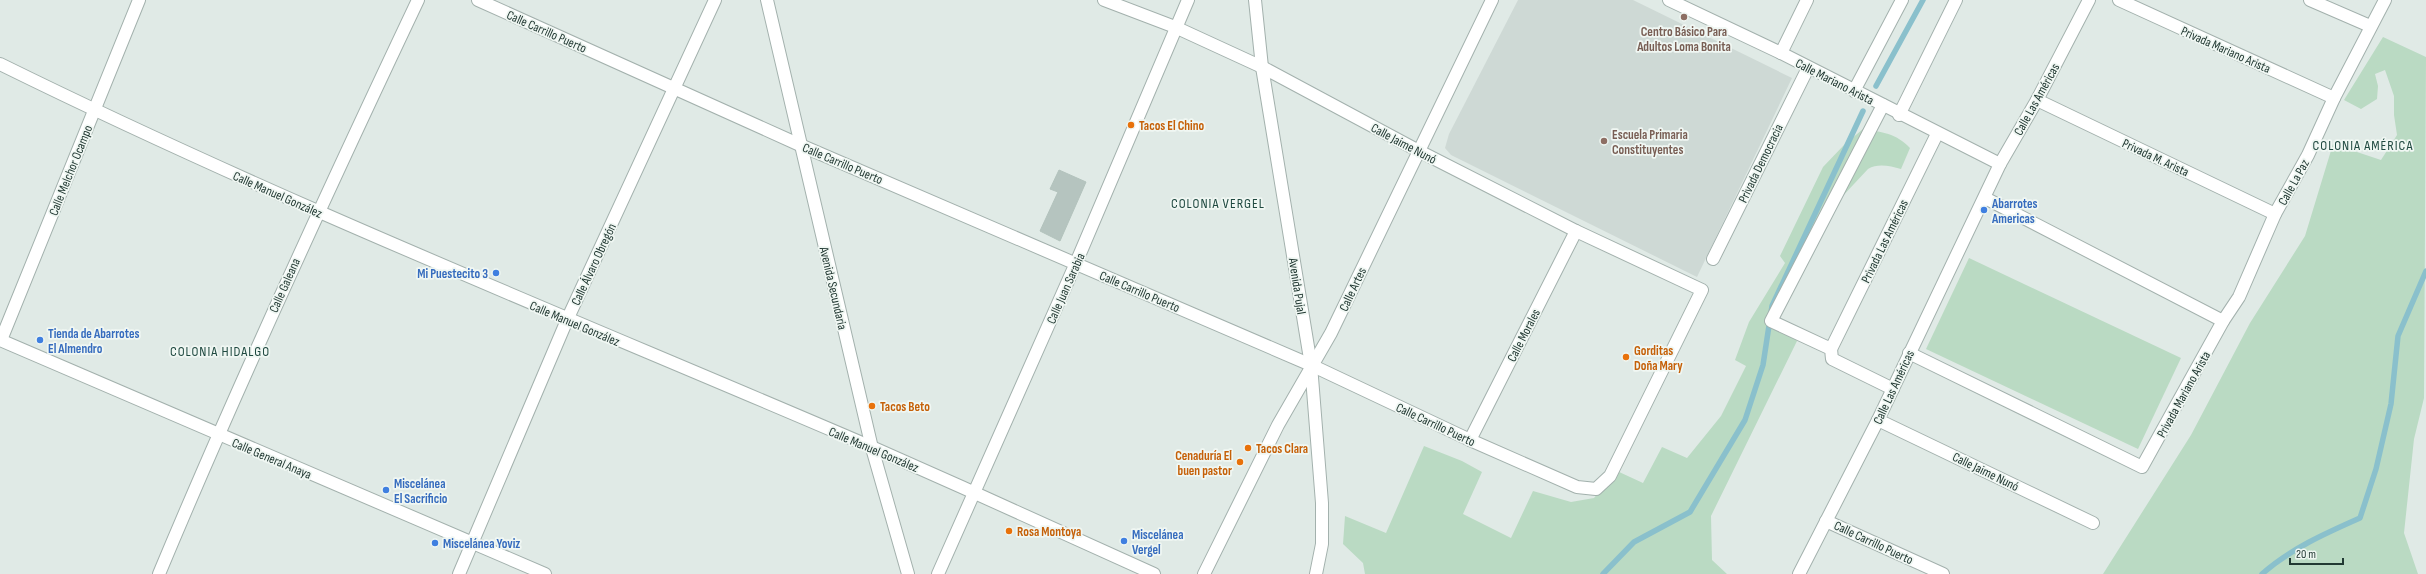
<svg xmlns="http://www.w3.org/2000/svg" width="2426" height="574" font-family="'Sofia Sans Condensed',sans-serif">
	<rect width="100%" height="100%" fill="#e0eae6"/>
	<polygon fill="#ced9d5" points="1518,0 1633,0 1792,78 1697,277 1451,155 1445,148 1449,134"/>
	<g fill="#badac3">
		<polygon points="2383,37 2426,57 2424,398 2414,439 2404,533 2418,574 2103,574 2191,435 2250,323 2305,236 2333,144 2381,160 2397,135 2394,115 2394,96 2385,70 2375,74 2378,86 2377,99 2361,109 2344,100"/>
		<path d="M1863,129C1882,132 1896,133 1910,148L1901,169C1890,166 1878,163 1868,169L1825,215L1784,296L1780,320L1797,341L1711,516L1712,560L1727,574H1365L1363,563L1343,544L1345,516L1386,533L1424,446L1462,461L1482,472L1463,514L1511,538L1533,491L1571,502L1594,498L1617,471L1643,483L1662,447L1687,458L1721,416L1746,366L1735,360L1749,322L1785,263L1780,256L1823,167L1844,145Z"/>
		<polygon points="1969,258 2181,358 2138,449 1926,349"/>
	</g>
	<g fill="none" stroke-linecap="round" stroke-linejoin="round">
		<g stroke="#8ac0cc" stroke-width="5.5">
			<polyline points="1876,86 1923,0"/>
			<polyline points="1603,574 1634,542 1690,512 1745,420 1763,365 1772,306 1863,111"/>
			<path d="M2262,574C2290,549 2326,533 2360,518L2376,469L2391,404L2398,336L2426,271"/>
		</g>
	</g>
	<polygon fill="#b5c4bf" stroke="#b3c3bd" points="1059,170 1086,182 1060,241 1040,231 1058,192 1050,189"/>
	<g fill="none" stroke-linecap="round" stroke-linejoin="round">
		<g stroke="#a3b1ad" stroke-width="14">
			<g id="minor">
				<polyline points="478,0 800,145 1311,365 1470,440 1577,487 1596,489 1610,476 1702,290 1576,231 1417,150 1262,67 1175,27 1104,0"/>
				<polyline points="767,0 872,448 908,574"/>
				<polyline points="1255,0 1262,67 1311,365 1322,503 1322,544 1316,574"/>
				<polyline points="1669,0 1781,53 2000,164"/>
				<polyline points="2119,0 2334,98"/>
				<polyline points="2310,0 2370,26"/>
				<polyline points="1781,53 1807,0"/>
				<path d="M0,64C286,205 583,323 876,449C969,490 1062,532 1154,574"/>
				<polyline points="1854,91 1902,0"/>
				<polyline points="2037,100 2275,214"/>
				<polyline points="1883,105 1771,321 1831,349 1832,359 1893,389"/>
				<polyline points="1899,115 1956,0"/>
				<polyline points="1985,198 2223,321"/>
				<polyline points="1713,259 1808,68"/>
				<polyline points="0,340 545,574"/>
				<polyline points="1,340 139,0"/>
				<polyline points="1831,349 1937,134"/>
				<polyline points="1909,353 2142,467 2223,321 2239,297 2275,214 2308,155 2334,98 2385,0"/>
				<polyline points="1878,420 2093,523"/>
				<polyline points="1470,440 1576,231"/>
				<polyline points="1826,521 1943,574"/>
				<path d="M159,574C240,380 328,190 418,0"/>
				<polyline points="459,574 567,320 715,0"/>
				<polyline points="938,574 1076,263 1188,0"/>
				<polyline points="1204,574 1278,425 1331,333 1492,0"/>
				<polyline points="1799,574 1878,420 2000,164 2037,100 2089,0"/>
			</g>
		</g>
		<use href="#minor" stroke="#fff" stroke-width="12"/>
	</g>
	<g fill="#8d6e63" stroke="#f0f7f3" stroke-width="1.5">
		<circle cx="1684" cy="17" r="4"/>
		<circle cx="1604" cy="141" r="4"/>
	</g>
	<g fill="#e8710a" stroke="#f0f7f3" stroke-width="1.5">
		<circle cx="1131" cy="125" r="4"/>
		<circle cx="1626" cy="357" r="4"/>
		<circle cx="872" cy="406" r="4"/>
		<circle cx="1248" cy="448" r="4"/>
		<circle cx="1240" cy="462" r="4"/>
		<circle cx="1009" cy="531" r="4"/>
	</g>
	<g fill="#3f7fe0" stroke="#f0f7f3" stroke-width="1.5">
		<circle cx="1984" cy="210" r="4"/>
		<circle cx="496" cy="273" r="4"/>
		<circle cx="40" cy="340" r="4"/>
		<circle cx="386" cy="490" r="4"/>
		<circle cx="1124" cy="541" r="4"/>
		<circle cx="435" cy="543" r="4"/>
	</g>
	<g text-anchor="middle" stroke-width="3.5" stroke-linejoin="round" paint-order="stroke">
		<g font-size="13" fill="#223933" stroke="#f0f7f3">
			<text transform="translate(547 31) rotate(24)" y="5">Calle Carrillo Puerto</text>
			<text transform="translate(2226 49) rotate(24)" y="5">Privada Mariano Arista</text>
			<text transform="translate(1835 81) rotate(27)" y="5">Calle Mariano Arista</text>
			<text transform="translate(2036 99) rotate(-61)" y="5">Calle Las Américas</text>
			<text transform="translate(1404 143) rotate(28)" y="5">Calle Jaime Nunó</text>
			<text transform="translate(2156 157) rotate(25)" y="5">Privada M. Arista</text>
			<text transform="translate(843 163) rotate(23)" y="5">Calle Carrillo Puerto</text>
			<text transform="translate(1760 163) rotate(-64)" y="5">Privada Democracia</text>
			<text transform="translate(70 170) rotate(-68)" y="5">Calle Melchor Ocampo</text>
			<text transform="translate(2293 182) rotate(-61)" y="5">Calle La Paz</text>
			<text transform="translate(278 194) rotate(24)" y="5">Calle Manuel González</text>
			<text transform="translate(1884 241) rotate(-64)" y="5">Privada Las Américas</text>
			<text transform="translate(593 264) rotate(-65)" y="5">Calle Álvaro Obregón</text>
			<text transform="translate(284 285) rotate(-66)" y="5">Calle Galeana</text>
			<text transform="translate(1298 286) rotate(81)" y="5">Avenida Pujal</text>
			<text transform="translate(834 288) rotate(77)" y="5">Avenida Secundaria</text>
			<text transform="translate(1065 288) rotate(-66)" y="5">Calle Juan Sarabia</text>
			<text transform="translate(1352 289) rotate(-65)" y="5">Calle Artes</text>
			<text transform="translate(1140 291) rotate(23)" y="5">Calle Carrillo Puerto</text>
			<text transform="translate(575 323) rotate(23)" y="5">Calle Manuel González</text>
			<text transform="translate(1523 335) rotate(-63)" y="5">Calle Morales</text>
			<text transform="translate(1893 387) rotate(-65)" y="5">Calle Las Américas</text>
			<text transform="translate(2183 394) rotate(-61)" y="5">Privada Mariano Arista</text>
			<text transform="translate(1436 424) rotate(25)" y="5">Calle Carrillo Puerto</text>
			<text transform="translate(874 449) rotate(23)" y="5">Calle Manuel González</text>
			<text transform="translate(272 458) rotate(23)" y="5">Calle General Anaya</text>
			<text transform="translate(1986 471) rotate(26)" y="5">Calle Jaime Nunó</text>
			<text transform="translate(1874 542) rotate(25)" y="5">Calle Carrillo Puerto</text>
		</g>
		<g font-size="13" font-weight="bold" fill="#785e54" stroke="#f0f7f3">
			<text x="1684" y="36">Centro Básico Para<tspan x="1684" dy="15">Adultos Loma Bonita</tspan></text>
			<text x="1612" y="139" text-anchor="start">Escuela Primaria<tspan x="1612" dy="15">Constituyentes</tspan></text>
		</g>
		<g font-size="13" font-weight="bold" fill="#c56008" stroke="#f0f7f3" text-anchor="start">
			<text x="1139" y="130">Tacos El Chino</text>
			<text x="1634" y="355">Gorditas<tspan x="1634" dy="15">Doña Mary</tspan></text>
			<text x="880" y="411">Tacos Beto</text>
			<text x="1256" y="453">Tacos Clara</text>
			<text x="1232" y="460" text-anchor="end">Cenaduría El<tspan x="1232" dy="15">buen pastor</tspan></text>
			<text x="1017" y="536">Rosa Montoya</text>
		</g>
		<g font-size="13" font-weight="bold" fill="#366cbe" stroke="#f0f7f3" text-anchor="start">
			<text x="1992" y="208">Abarrotes<tspan x="1992" dy="15">Americas</tspan></text>
			<text x="488" y="278" text-anchor="end">Mi Puestecito 3</text>
			<text x="48" y="338">Tienda de Abarrotes<tspan x="48" dy="15">El Almendro</tspan></text>
			<text x="394" y="488">Miscelánea<tspan x="394" dy="15">El Sacrificio</tspan></text>
			<text x="1132" y="539">Miscelánea<tspan x="1132" dy="15">Vergel</tspan></text>
			<text x="443" y="548">Miscelánea Yoviz</text>
		</g>
		<g font-size="14" letter-spacing="1" fill="#1f4940" stroke="#f0f7f3">
			<text x="2363" y="150">COLONIA AMÉRICA</text>
			<text x="1218" y="208">COLONIA VERGEL</text>
			<text x="220" y="356">COLONIA HIDALGO</text>
		</g>
	</g>
	<path d="M2290 558v6h53v-6" fill="none" stroke="#223933" stroke-width="2"/>
	<text x="2296" y="558" font-size="12" fill="#223933" stroke="#f0f7f3" stroke-width="3" paint-order="stroke">20 m</text>
</svg>
